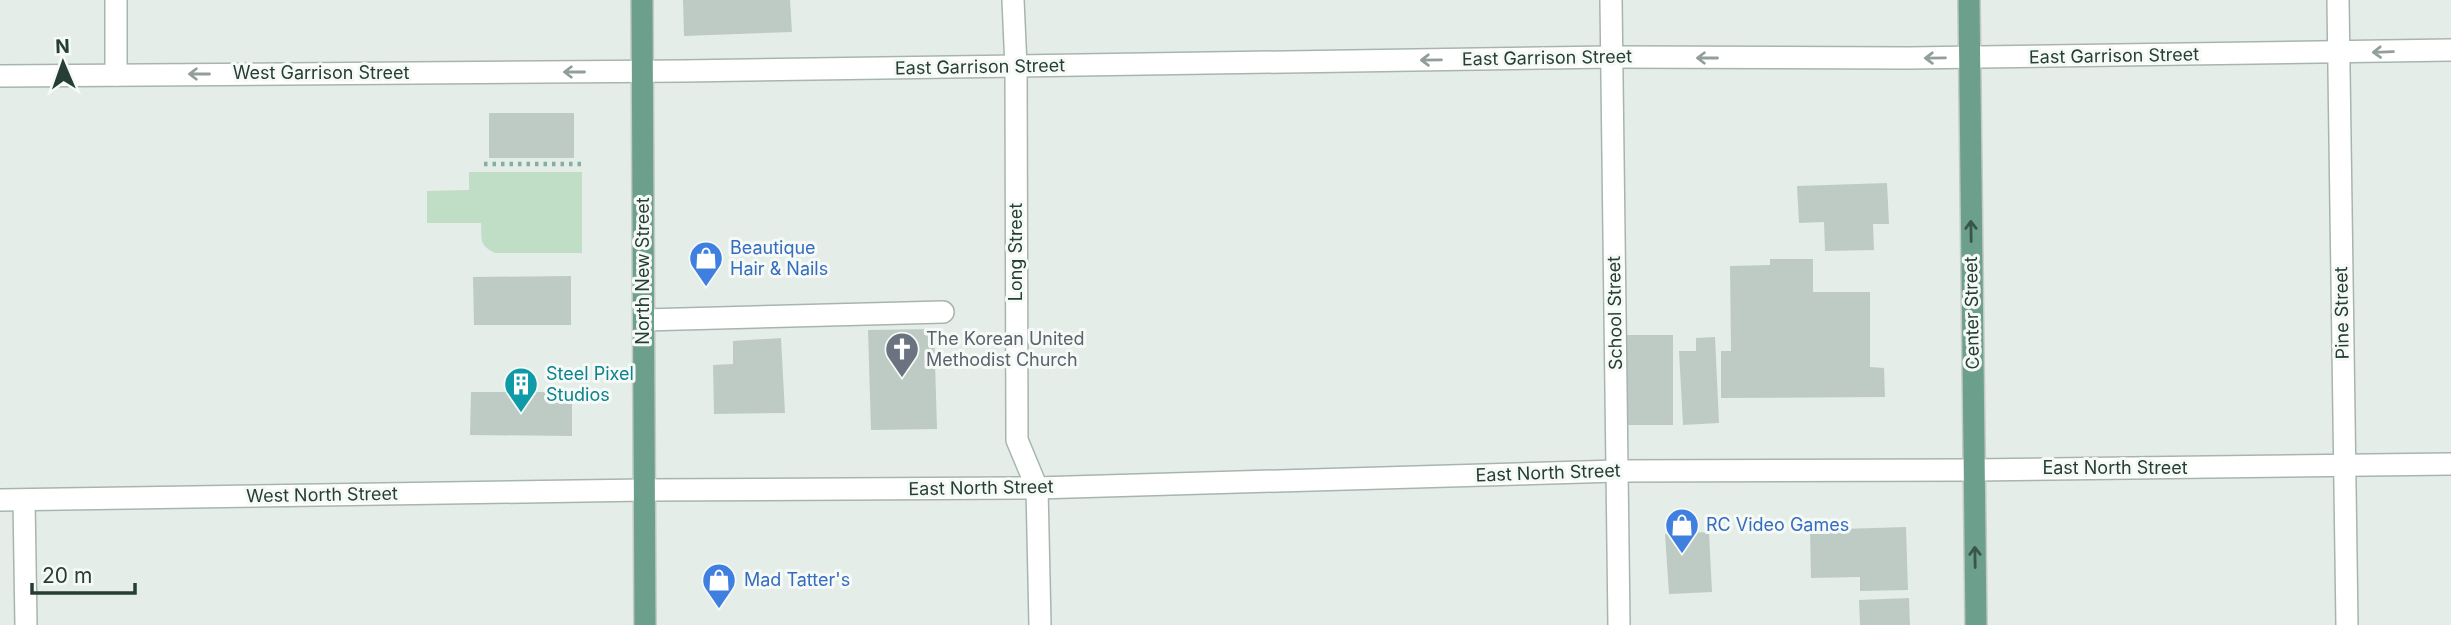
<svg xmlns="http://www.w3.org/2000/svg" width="2451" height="625" font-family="Inter,sans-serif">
	<rect width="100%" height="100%" fill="#e5ede9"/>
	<path fill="#c0ddc5" d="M469,172H582V253H495C479,245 482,240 481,223H427V191L469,190Z"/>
	<g fill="#becbc4">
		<polygon points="683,0 790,0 792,32 684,36"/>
		<rect x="489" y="113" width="85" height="45"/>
		<polygon points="1887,183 1889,224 1873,224 1874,250 1825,251 1824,222 1799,223 1797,186"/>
		<polygon points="1770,259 1813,259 1813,292 1870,292 1870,367 1884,368 1885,397 1721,398 1721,351 1731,351 1730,266 1770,265"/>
		<polygon points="571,276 571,325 474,325 473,277"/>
		<polygon points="934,329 937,429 871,430 868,330"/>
		<rect x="1624" y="335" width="49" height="90"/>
		<polygon points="1715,337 1719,423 1683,425 1679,351 1696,351 1696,338"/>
		<polygon points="781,338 785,413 714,414 713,365 733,364 733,341"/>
		<polygon points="471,392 572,392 572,436 470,435"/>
		<polygon points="1906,527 1908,590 1860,591 1860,577 1811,578 1810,530"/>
		<polygon points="1709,532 1712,592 1669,594 1665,534"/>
		<polygon points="1909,598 1910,625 1860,625 1859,600"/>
	</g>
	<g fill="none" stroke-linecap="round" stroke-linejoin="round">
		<g stroke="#a8b5af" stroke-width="24">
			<g id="minor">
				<polyline points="116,0 116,75"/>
				<polyline points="1013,0 1016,67 1017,440 1037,488 1040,625"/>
				<polyline points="1611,0 1619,625"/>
				<polyline points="2338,0 2347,625"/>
				<polyline points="0,76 683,71 1611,57 1909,58 2451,50"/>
				<polyline points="644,320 943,312"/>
				<polyline points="0,500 645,490 1037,488 1617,471 1974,470 2451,464"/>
				<polyline points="24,500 26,625"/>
			</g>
		</g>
		<g stroke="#c2c9c6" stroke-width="24">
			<g id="major">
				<polyline points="642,0 645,625"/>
				<polyline points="1969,0 1976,625"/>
			</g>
		</g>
		<polyline stroke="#88ae9e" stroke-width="4.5" stroke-dasharray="3.5 5" stroke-linecap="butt" points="484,164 582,164"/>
		<use href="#minor" stroke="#fff" stroke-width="21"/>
		<use href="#major" stroke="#6d9f8d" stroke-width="21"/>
	</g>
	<defs><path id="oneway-shaft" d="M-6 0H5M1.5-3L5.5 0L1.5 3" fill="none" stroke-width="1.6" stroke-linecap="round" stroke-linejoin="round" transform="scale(1.75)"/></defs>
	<g stroke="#929e9a">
		<use href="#oneway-shaft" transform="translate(2383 52) rotate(178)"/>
		<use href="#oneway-shaft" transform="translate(1707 58) rotate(-180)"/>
		<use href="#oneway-shaft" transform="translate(1935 58) rotate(179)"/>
		<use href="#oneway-shaft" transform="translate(1431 60) rotate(179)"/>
		<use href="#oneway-shaft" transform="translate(574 72) rotate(180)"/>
		<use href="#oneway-shaft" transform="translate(199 74) rotate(180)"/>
	</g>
	<g stroke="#38564b">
		<use href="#oneway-shaft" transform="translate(1971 231) rotate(-91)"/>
		<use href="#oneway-shaft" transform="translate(1975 557) rotate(-91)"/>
	</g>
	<defs>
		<g id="shop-pin" transform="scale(1.75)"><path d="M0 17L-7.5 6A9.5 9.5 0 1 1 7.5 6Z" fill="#3f7fe0" stroke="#f6faf7"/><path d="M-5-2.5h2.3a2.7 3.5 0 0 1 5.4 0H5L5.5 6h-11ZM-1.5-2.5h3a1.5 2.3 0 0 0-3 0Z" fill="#fff"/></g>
		<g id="church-pin" transform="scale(1.75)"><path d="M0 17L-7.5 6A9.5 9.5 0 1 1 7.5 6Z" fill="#6b7280" stroke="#f6faf7"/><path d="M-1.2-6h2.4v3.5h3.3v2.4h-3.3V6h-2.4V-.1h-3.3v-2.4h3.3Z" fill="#fff"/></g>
		<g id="building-pin" transform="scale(1.75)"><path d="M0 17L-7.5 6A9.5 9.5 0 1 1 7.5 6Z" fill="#0f9aa8" stroke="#f6faf7"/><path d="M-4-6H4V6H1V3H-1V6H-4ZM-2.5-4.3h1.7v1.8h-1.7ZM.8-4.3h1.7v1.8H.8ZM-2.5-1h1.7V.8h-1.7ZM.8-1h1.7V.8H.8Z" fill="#fff"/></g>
	</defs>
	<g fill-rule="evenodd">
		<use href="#shop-pin" x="706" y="258"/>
		<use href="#church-pin" x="902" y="349"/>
		<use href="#building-pin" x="521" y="384"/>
		<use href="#shop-pin" x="1682" y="525"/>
		<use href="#shop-pin" x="719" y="580"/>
	</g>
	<g text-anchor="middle" stroke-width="6" stroke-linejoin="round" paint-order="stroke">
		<g font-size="18" fill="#263e35" stroke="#f6faf7">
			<text transform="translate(2114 56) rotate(-1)" y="6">East Garrison Street</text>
			<text transform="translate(1547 58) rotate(-1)" y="6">East Garrison Street</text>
			<text transform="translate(980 67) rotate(-1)" y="6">East Garrison Street</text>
			<text x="321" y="79">West Garrison Street</text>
			<text transform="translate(1016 252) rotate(-90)" y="6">Long Street</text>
			<text transform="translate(643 271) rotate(-90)" y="6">North New Street</text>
			<text transform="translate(1615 313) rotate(-91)" y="6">School Street</text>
			<text transform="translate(1972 313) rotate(-91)" y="6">Center Street</text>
			<text transform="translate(2342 313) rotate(-91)" y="6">Pine Street</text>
			<text x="2115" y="474">East North Street</text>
			<text transform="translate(1548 473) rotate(-2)" y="6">East North Street</text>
			<text transform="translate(981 488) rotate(-1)" y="6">East North Street</text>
			<text transform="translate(322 495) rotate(-1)" y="6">West North Street</text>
		</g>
		<g font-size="18" fill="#366cbe" stroke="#f6faf7" text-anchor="start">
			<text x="730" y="254">Beautique<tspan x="730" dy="21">Hair &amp; Nails</tspan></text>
			<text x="1706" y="531">RC Video Games</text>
			<text x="744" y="586">Mad Tatter's</text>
		</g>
		<g font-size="18" fill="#5b616d" stroke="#f6faf7" text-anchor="start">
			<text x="926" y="345">The Korean United<tspan x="926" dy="21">Methodist Church</tspan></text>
		</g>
		<g font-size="18" fill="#0d838f" stroke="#f6faf7" text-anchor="start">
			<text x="546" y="380">Steel Pixel<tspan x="546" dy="21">Studios</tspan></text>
		</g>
	</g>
	<g transform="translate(63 63) rotate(358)" stroke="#f6faf7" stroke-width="5" paint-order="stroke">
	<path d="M0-5L12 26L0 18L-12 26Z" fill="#263e35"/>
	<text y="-10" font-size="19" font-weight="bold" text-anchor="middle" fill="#263e35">N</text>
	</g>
	<path d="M32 583v10h103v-10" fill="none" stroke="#263e35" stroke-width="3.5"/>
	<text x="42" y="583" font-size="21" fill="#263e35" stroke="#f6faf7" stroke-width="5" paint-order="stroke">20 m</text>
</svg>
